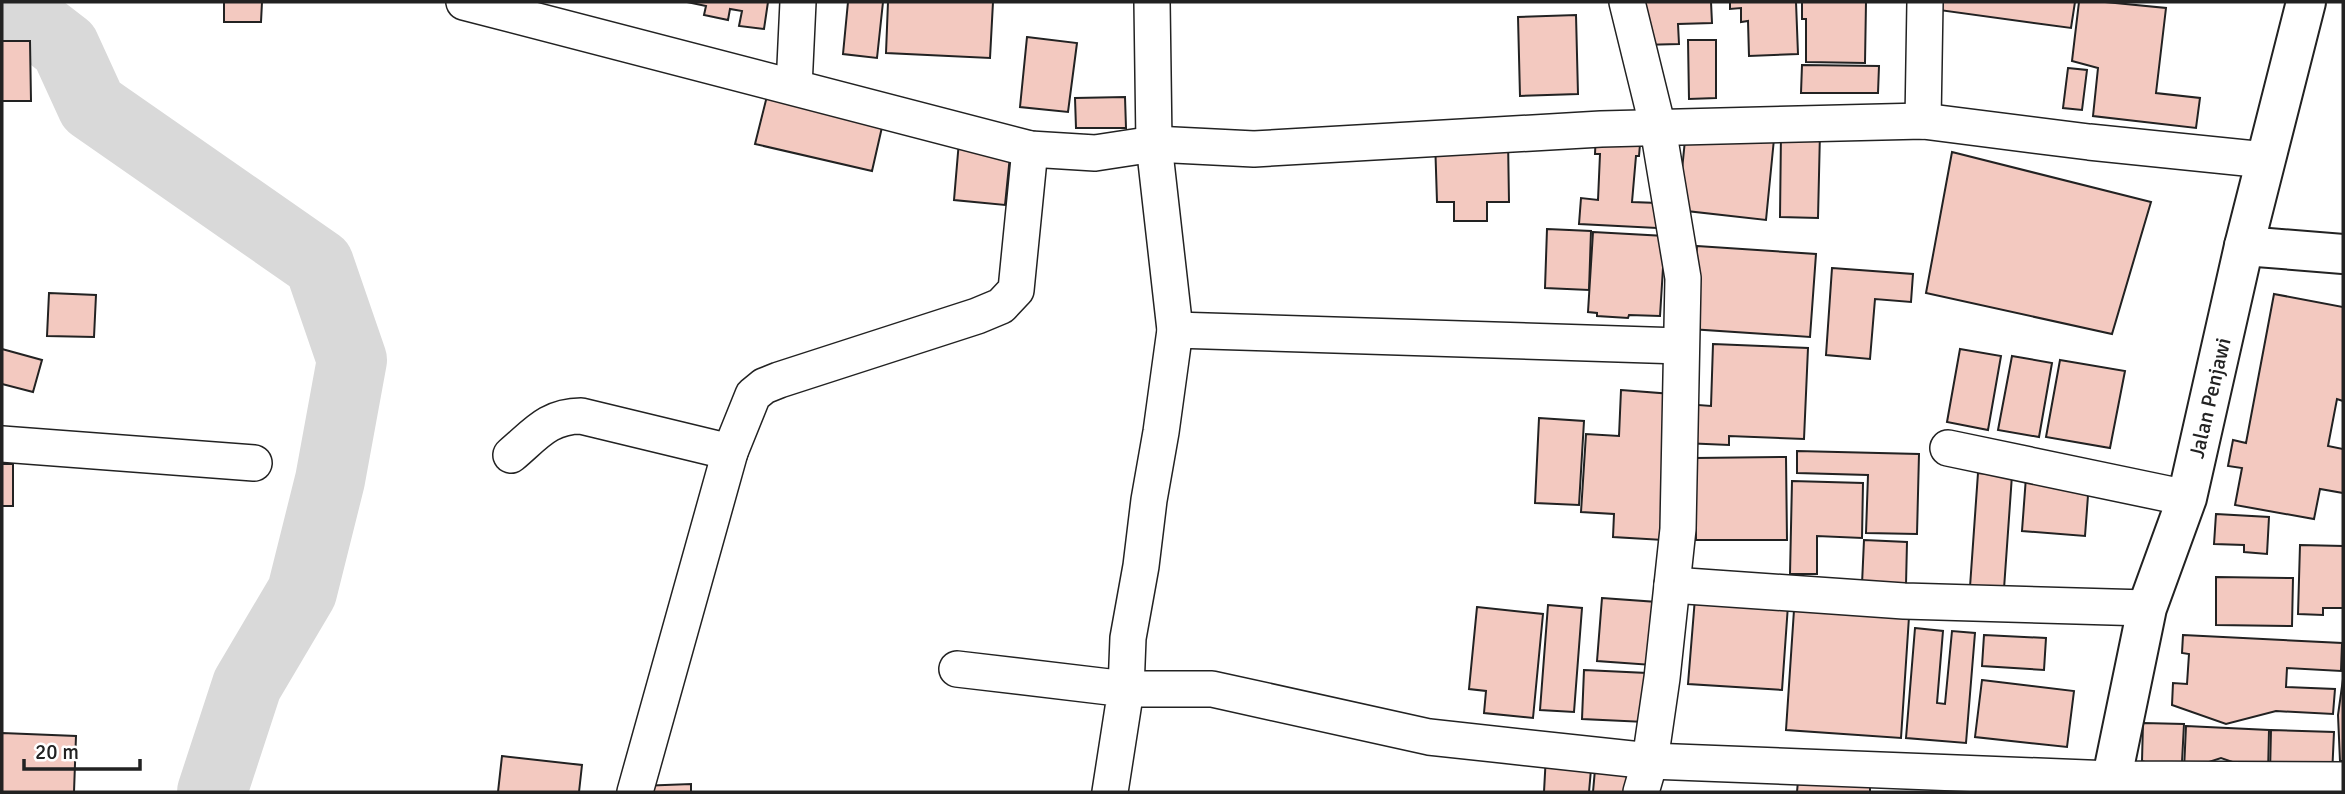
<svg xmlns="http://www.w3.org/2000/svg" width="2345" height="794" font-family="Signika,sans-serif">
	<rect width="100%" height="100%" fill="#fff"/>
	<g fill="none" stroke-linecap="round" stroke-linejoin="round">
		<polyline stroke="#d9d9d9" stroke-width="70" points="7,2 65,47 92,106 319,264 352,360 330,480 302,592 247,685 212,792"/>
	</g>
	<g fill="#f3c9c0" stroke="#222" stroke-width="2">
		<polygon points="224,2 262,2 261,22 224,22"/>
		<polygon points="687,2 768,2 764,29 739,26 742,11 730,9 728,20 704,15 706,6"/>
		<polygon points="848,2 883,2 877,58 843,54"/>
		<polygon points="888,2 993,2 990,58 886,53"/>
		<polygon points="1638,2 1711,2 1712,23 1678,24 1679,44 1640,45"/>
		<polygon points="1730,2 1796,2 1798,54 1749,56 1748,21 1741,22 1741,8 1730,9"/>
		<polygon points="1802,2 1866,2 1865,63 1806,62 1806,19 1802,19"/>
		<polygon points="1940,2 2075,2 2071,28 1939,10"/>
		<polygon points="2079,2 2105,2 2166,8 2156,93 2200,98 2196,128 2093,116 2098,68 2072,61"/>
		<polygon points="1576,15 1578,94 1520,96 1518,17"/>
		<polygon points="1027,37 1077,43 1068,112 1020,107"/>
		<polygon points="1688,40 1716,40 1716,98 1689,99"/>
		<polygon points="2,41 30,41 31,101 2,101"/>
		<polygon points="1802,65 1879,66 1878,93 1801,93"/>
		<polygon points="2068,68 2087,70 2082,110 2063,108"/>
		<polygon points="769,88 885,114 872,171 755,144"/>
		<polygon points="1125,97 1126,128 1076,128 1075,98"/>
		<polygon points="1596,130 1641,133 1639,156 1636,156 1632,202 1658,203 1657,228 1579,224 1581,198 1598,200 1600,154 1595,154"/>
		<polygon points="1686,130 1774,139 1766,220 1678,210"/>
		<polygon points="1781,132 1820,132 1818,218 1780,217"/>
		<polygon points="1435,139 1508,139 1509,202 1487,202 1487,221 1454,221 1454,202 1437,202"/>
		<polygon points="959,141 1011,146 1005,205 954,200"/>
		<polygon points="1952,152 2151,202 2112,334 1926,293"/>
		<polygon points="1547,229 1591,231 1589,290 1545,288"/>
		<polygon points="1593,232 1665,236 1660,316 1629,315 1628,318 1597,316 1597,313 1588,312"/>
		<polygon points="1697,246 1816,254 1810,337 1690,329"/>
		<polygon points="1832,268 1913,274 1911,302 1875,299 1870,359 1826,355"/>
		<polygon points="49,293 96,295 94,337 47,336"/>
		<polygon points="2274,294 2343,307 2343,401 2337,399 2328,446 2343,449 2343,493 2320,489 2314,519 2235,505 2242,468 2228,466 2233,440 2246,443"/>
		<polygon points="1713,344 1808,348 1804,439 1729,436 1729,445 1683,443 1685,404 1711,406"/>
		<polygon points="2,349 42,360 33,392 2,384"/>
		<polygon points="1960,349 2001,356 1988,430 1947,422"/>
		<polygon points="2012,356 2052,363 2039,437 1998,430"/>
		<polygon points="2060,360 2125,371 2110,448 2046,437"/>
		<polygon points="1621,390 1672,394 1663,540 1613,537 1614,514 1581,512 1586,434 1619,436"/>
		<polygon points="1539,418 1584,421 1579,505 1535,503"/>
		<polygon points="1797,451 1919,454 1917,534 1866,533 1868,475 1797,473"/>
		<polygon points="1786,457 1787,540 1696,540 1695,458"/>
		<rect x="2" y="464" width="11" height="42"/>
		<polygon points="1978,473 2012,475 2003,603 1969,601"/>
		<polygon points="2026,477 2089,482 2085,536 2022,531"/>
		<polygon points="1792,481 1863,483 1862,538 1817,536 1817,574 1790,574"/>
		<polygon points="2216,514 2269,517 2267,554 2244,552 2244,545 2214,544"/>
		<polygon points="1864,540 1907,542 1906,585 1862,584"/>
		<polygon points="2300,545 2343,546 2343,608 2323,608 2323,615 2298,614"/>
		<polygon points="2216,577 2293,578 2292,626 2216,625"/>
		<polygon points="1602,598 1657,602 1652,665 1597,661"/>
		<polygon points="1695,598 1788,605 1782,690 1688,684"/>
		<polygon points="1548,605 1582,608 1574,712 1540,710"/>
		<polygon points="1477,607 1543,614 1533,718 1484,713 1486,691 1469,689"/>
		<polygon points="1794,610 1909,617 1901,738 1786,730"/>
		<polygon points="1915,628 1943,631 1937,703 1945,704 1952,631 1975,633 1966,743 1906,738"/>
		<polygon points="1984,635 2046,638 2044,670 1982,666"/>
		<polygon points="2183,635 2342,643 2341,671 2287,668 2286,687 2335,689 2333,714 2276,711 2226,724 2172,705 2173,683 2187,684 2189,654 2182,653"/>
		<polygon points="1584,670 1647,673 1645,722 1582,719"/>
		<polygon points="2343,679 2343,761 2340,761 2338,715"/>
		<polygon points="1982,680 2074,691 2067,747 1975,737"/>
		<polygon points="2143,723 2184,724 2182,762 2162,768 2142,761"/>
		<polygon points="2186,726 2269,730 2268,774 2221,758 2184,770"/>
		<polygon points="2271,730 2334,732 2332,776 2270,773"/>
		<polygon points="2,733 76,736 74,792 2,792"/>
		<polygon points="1546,755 1592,758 1589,792 1544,792"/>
		<polygon points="502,756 582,765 579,792 498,792"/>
		<polygon points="1596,758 1634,761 1632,792 1593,792"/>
		<polygon points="1798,781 1870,785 1870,792 1797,792"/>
		<polygon points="691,784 691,792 640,792 639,786"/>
	</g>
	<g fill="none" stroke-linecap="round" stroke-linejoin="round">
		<g stroke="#222" stroke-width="38">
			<g id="minor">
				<polyline points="464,2 1030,149 1095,153 1154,144 1254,149 1601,129 1923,121 2089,142 2265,160"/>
				<polyline points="1152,2 1154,144 1175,330 1161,432 1149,500 1141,566 1128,638 1126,689 1212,689 1429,737 1650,761 2112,779 2343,780"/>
				<polyline points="1627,2 1658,128 1683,278 1678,529 1662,678 1650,761 1641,792"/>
				<polyline points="794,87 798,2"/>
				<polyline points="1923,121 1925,2"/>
				<polyline points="1175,330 1681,346"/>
				<polyline points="2,444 254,463"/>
				<polyline points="1948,448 2187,498"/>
				<path d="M511,455C535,435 548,416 581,416L730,452"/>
				<polyline points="1672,585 1904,601 2147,608"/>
				<polyline points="957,669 1126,689 1110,792"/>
				<polyline points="635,792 730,452 753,395 764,386 779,380 977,316 1001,306 1016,290 1030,149"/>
			</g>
		</g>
		<g stroke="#222" stroke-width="42">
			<g id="tertiary">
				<polyline points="2244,246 2343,254"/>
				<polyline points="2109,792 2147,608 2187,498 2244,246 2306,2"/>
			</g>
		</g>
		<use href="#minor" stroke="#fff" stroke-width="35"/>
		<use href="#tertiary" stroke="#fff" stroke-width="38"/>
	</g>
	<g text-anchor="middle" stroke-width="5" stroke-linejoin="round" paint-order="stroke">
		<g font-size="21" fill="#222" stroke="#fff">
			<text transform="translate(2210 398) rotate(-77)" y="7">Jalan Penjawi</text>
		</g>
	</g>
	<rect width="2345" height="794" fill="none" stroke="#222222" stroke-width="7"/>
	<path d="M24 759v10h116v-10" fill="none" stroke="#222222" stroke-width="3.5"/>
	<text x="35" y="759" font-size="21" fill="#222222" stroke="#ffffff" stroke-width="5" paint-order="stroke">20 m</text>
</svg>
